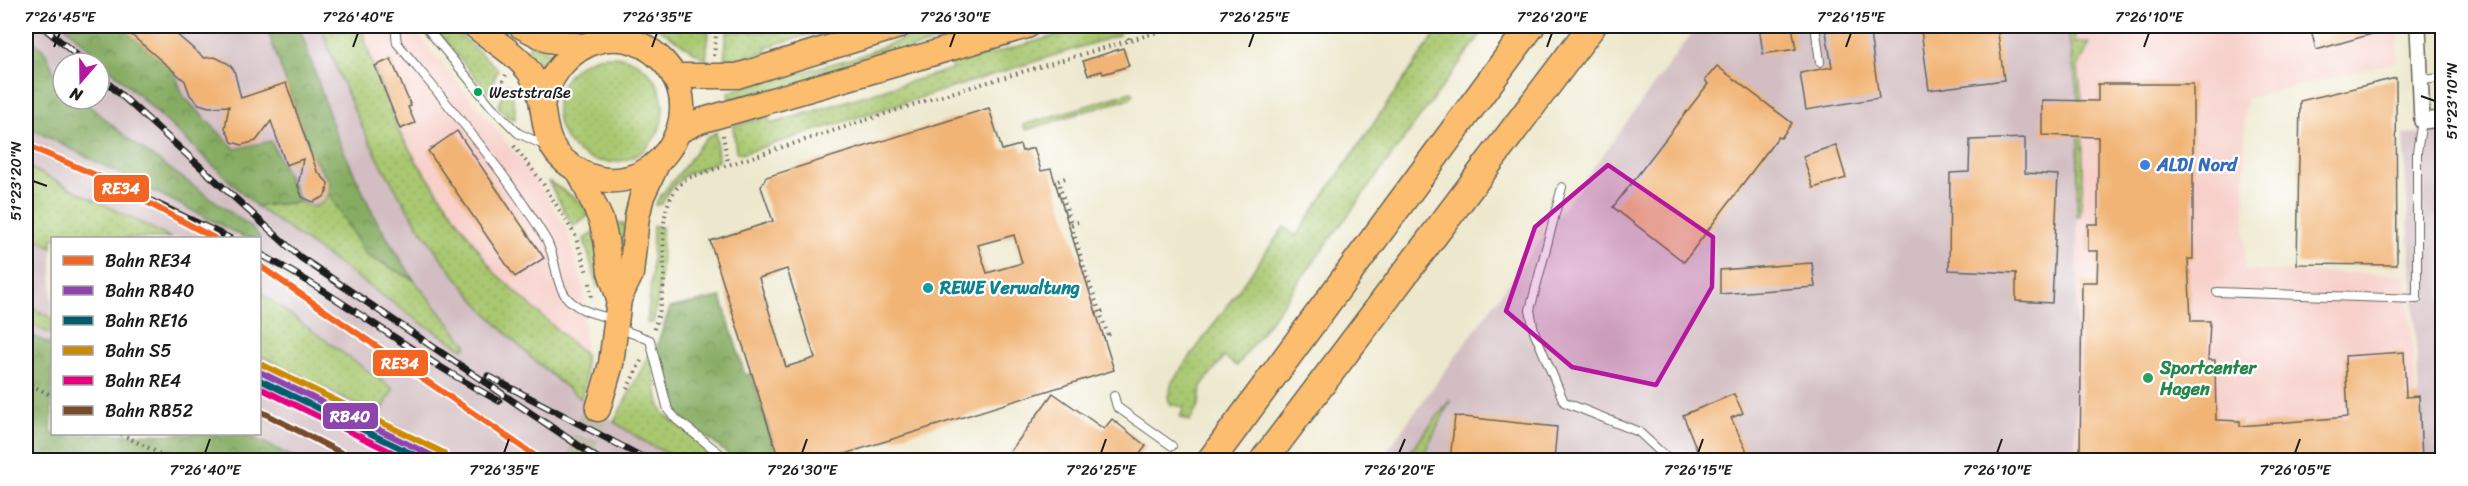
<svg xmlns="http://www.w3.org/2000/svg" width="2468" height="486" font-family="Sriracha,sans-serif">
	<defs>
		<pattern id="grass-dots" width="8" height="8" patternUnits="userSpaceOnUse" patternTransform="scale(1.5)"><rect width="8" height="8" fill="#a9c870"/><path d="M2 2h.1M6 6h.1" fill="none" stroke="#91ab60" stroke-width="1.8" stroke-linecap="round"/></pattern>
		<pattern id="forest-crowns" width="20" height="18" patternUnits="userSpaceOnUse" patternTransform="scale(1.5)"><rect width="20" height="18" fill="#86ac62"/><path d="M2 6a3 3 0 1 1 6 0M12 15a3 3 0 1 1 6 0" fill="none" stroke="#6d8b50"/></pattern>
	</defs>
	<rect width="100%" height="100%" fill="#fff"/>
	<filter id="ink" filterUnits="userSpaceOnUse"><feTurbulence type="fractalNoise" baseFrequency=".0167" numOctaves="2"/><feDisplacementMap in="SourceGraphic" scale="12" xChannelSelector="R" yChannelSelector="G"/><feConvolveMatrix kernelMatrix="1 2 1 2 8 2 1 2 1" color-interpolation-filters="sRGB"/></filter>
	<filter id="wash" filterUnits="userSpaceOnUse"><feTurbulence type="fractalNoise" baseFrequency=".008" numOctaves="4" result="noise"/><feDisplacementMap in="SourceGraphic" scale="24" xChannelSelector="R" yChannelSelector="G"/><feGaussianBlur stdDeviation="1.35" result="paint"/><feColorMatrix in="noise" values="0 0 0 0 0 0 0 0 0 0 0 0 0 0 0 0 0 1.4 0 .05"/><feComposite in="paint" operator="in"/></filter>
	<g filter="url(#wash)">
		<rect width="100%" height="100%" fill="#ede8cd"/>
		<g fill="#f7d0ca">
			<polygon points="361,26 411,26 538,181 567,232 583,287 585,355 494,272 417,162 398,130 372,63"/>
			<polygon points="2075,26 2399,26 2398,61 2245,99 2245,271 2406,274 2422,460 2075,460 2077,268 2133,268 2077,266 2083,175 2082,100 2078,67 2090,43 2075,43"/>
		</g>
		<g fill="#d2bec2">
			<polygon points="26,26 65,26 256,206 423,324 467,345 414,280 376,221 335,132 299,26 321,26 354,112 390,182 425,237 481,308 564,386 648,444 681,460 299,460 246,434 260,434 260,355 378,416 393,389 260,293 260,238 256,238 260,237 251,227 131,141 81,99 99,99 99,63 63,63 63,83 56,77 46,53 26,34"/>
			<polygon points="121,26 266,26 312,156 330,183 329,194 323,203 314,207 300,202 271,141 235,149 183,96 174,71"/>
			<polygon points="1697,26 2067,26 2079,103 2075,460 1380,460"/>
			<polygon points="26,126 172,201 244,237 253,238 171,238 26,166"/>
			<polygon points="2442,131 2442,460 2423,460 2403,135"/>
			<polygon points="26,233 52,247 52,318 26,305"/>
			<polygon points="26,322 52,334 52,345 26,333"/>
		</g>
		<g fill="url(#grass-dots)" stroke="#627246" stroke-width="1.5">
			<path d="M321,26H361L372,63L398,130L417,162L494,272L585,355V380L581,399C456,304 371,173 321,26Z"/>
			<polygon points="432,26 450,26 498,69 489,93"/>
			<polygon points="655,26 681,26 709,30 706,60"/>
			<polygon points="846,26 857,26 827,35 825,30 766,47 767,52 724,61 727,32 790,32"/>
			<polygon points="936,26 986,26 798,84 729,99 728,92 857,57"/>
			<polygon points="1089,26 1118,26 1119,35 741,154 736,151 733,126 768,117 771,124 952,69 951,63 955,61 995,53"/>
			<polygon points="1441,26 1487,26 1237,366 1224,357 1201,386 1199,405 1190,421 1180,417 1184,407 1170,404 1168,397 1172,382 1284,227 1296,236"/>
			<polygon points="2067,26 2075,26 2075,43 2090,43 2078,67 2082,100 2083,175 2080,216 2077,216 2079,103"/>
			<polygon points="531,43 552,53 553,56 543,65 526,53"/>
			<circle cx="610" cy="109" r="53"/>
			<polygon points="507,84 510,85 515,108 515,119 508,117 498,107"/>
			<polygon points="1131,92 1134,94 1131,98 1083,112 1083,107"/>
			<polygon points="1080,108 1080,113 1026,130 1023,125"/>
			<path d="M716,132L718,161L685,175L668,192L662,204L655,205C663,189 677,178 687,163C697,150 701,140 716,132Z"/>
			<polygon points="26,166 171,238 52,238 52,247 26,233"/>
			<polygon points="548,181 578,200 591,214 573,226"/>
			<polygon points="329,194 366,255 414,280 467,345 464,349 423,324 256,206 300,202 314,207 323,203"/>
			<polygon points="613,223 624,223 622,287"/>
			<path d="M653,226L662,227C662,263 661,288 653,323H647L652,271Z"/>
			<polygon points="596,231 601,248 598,288 584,239"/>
			<polygon points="260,293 393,389 379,416 260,355"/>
			<polygon points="26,305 52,318 52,334 26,322"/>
			<polygon points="650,353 659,404 664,414 720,460 681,460 648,444 614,422"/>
			<path d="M1451,399C1442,420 1430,439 1421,460H1404Z"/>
		</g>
		<g fill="url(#forest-crowns)" stroke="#51643f" stroke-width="1.5">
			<polygon points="65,26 121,26 174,71 183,96 235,149 271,141 300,202 256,206"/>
			<polygon points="266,26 299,26 335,132 376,220 414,280 366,255 329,194 330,183 312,156"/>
			<polygon points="26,34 46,53 56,77 63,83 63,99 81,99 131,141 251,227 260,237 253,238 244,237 26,126"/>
			<polygon points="721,297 745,375 751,374 779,460 735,460 680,416 670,404 657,345 670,308"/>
			<polygon points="26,333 52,345 52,434 246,434 299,460 26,460"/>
		</g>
		<g id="blocks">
			<g fill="#f1b474" fill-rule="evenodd">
				<polygon points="121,26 167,26 204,58 215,57 229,64 234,70 241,98 286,83 317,171 328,183 327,192 324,197 313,202 302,197 298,186 303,159 286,165 271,121 256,141 242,145 232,142 225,128 229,106 209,107 199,104 190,95 185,81"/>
				<polygon points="1759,26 1792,26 1796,49 1763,54"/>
				<polygon points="1825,26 1869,26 1879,98 1806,110 1800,73 1832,67"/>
				<polygon points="1960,26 1997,26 2004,80 1929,90 1921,30"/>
				<polygon points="2310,26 2386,26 2386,30 2316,50"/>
				<polygon points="1123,48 1129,66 1103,74 1102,71 1088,75 1083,61"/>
				<polygon points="391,59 411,106 408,107 415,123 400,129 375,66"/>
				<polygon points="1717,66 1792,123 1781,138 1778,137 1684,262 1613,207 1708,84 1705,80"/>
				<polygon points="2396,78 2397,265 2297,264 2300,101"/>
				<polygon points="2098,84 2193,84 2193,259 2188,259 2191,321 2210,321 2208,360 2215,360 2216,420 2240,421 2240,426 2348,417 2345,356 2404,352 2406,397 2419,396 2422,460 2080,460 2082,282 2097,282 2098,251 2088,251 2088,224 2098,224 2098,137 2042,135 2042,100 2098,101"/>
				<path d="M989,108L1002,150L1020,145L1022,151L1034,148L1041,171L1051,169L1114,370L825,460H779L710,241L773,221L761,187L766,177ZM1014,235L1022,263L987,273L978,245ZM787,269L815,358L786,367L759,278Z"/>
				<polygon points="457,131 544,258 515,277 428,151"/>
				<polygon points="2025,138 2025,173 2058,175 2052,303 2016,301 2016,273 1949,270 1950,173 1969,172 1970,140"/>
				<polygon points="1836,145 1846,178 1813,188 1803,156"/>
				<polygon points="1812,263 1815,287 1720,294 1720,270"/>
				<polygon points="1053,393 1104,429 1112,419 1146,446 1135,460 1004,460"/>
				<polygon points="1734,394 1743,413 1731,418 1751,460 1701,460 1683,415"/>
				<polygon points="1455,416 1557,427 1554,460 1450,460"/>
			</g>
		</g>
	</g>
	<g filter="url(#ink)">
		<use href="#blocks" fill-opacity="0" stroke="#65635a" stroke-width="1.5"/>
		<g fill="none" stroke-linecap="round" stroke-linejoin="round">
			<polyline stroke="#c3bfaa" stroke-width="24" stroke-dasharray="24 12" stroke-linecap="butt" points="577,460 598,409"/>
			<g stroke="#65635a" stroke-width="10">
				<g id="lane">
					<path d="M395,26L397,43C448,105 502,167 544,236C557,255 554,284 568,299C580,311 597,315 614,319"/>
					<polyline points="425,26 491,106 518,133 546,146"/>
					<polyline points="1815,26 1820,62"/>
					<polyline points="2421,80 2442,78"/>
					<polyline points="1562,187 1530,310 1534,331 1564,402 1639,432 1669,460"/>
					<polyline points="2217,292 2417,299 2417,152 2422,121"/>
					<polyline points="618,328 650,340 668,410 677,420 728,460"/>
					<polyline points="1114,396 1117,407 1172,446"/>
				</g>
			</g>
			<g stroke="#65635a" stroke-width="18">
				<polyline id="street" points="2418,26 2422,121 2442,119"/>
			</g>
			<g stroke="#65635a" stroke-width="27">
				<g id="primary">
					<path d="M475,26C493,41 517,54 530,73C554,108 530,144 579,171C649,210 718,115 661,59C614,14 553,50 542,106"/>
					<polyline points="521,26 548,40 582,46"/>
					<polyline points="674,76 737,76 899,26"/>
					<polyline points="679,131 700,121 1027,26"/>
					<polyline points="579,171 601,220 606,240 610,271 619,299"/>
					<polyline points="598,409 611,364 619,299 631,274 637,217 642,196 658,162"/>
				</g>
			</g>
			<g stroke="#65635a" stroke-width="30">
				<g id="highway">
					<polyline points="1211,460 1531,26"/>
					<polyline points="1264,460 1592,26"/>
				</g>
			</g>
			<g stroke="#65635a" stroke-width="4" stroke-dasharray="1.5 4.5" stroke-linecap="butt">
				<polyline points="735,26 796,26"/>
				<polyline points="1125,26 1129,40"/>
				<polyline points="714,56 717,26"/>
				<polyline points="497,92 506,75"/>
				<polyline points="723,135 728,164"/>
				<polyline points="514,146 542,182 575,235 587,273"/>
				<polyline points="1065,178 1058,181 1085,271 1108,335"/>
				<polyline points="1071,224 1078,222"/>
				<polyline points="590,283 592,300"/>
				<polyline points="1096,313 1106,310"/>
				<path d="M654,329C660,313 663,296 664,278C665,243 655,201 688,178L934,98L1178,26"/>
				<polyline points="1103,337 1112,333"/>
				<polyline points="26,382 52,396"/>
				<polyline points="627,389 642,359"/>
				<polyline points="121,434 172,460"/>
			</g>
			<use href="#lane" stroke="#fff" stroke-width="8"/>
			<use href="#street" stroke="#fff" stroke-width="15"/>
			<use href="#primary" stroke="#fcbd6e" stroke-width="24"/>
			<use href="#highway" stroke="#fcbd6e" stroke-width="27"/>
			<g stroke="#1c1c1c" stroke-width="7">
				<g id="rail">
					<polyline points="42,26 86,63"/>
					<polyline points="99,75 300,257 600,460"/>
					<polyline points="98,176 229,238"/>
					<path d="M260,254C343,298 416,357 499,401"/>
					<polyline points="488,376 648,460"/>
				</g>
			</g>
			<use href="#rail" stroke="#fff" stroke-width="4.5" stroke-dasharray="14" stroke-linecap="butt"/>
			<g stroke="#fff" stroke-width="10">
				<g id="rail-1">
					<polyline points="26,145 98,176 214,238"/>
					<polyline points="260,266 541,460"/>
				</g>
			</g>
			<g stroke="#fff" stroke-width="10">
				<polyline id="rail-2" points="260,372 441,460"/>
			</g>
			<g stroke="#fff" stroke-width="10">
				<polyline id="rail-3" points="260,380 425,460"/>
			</g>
			<g stroke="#fff" stroke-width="10">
				<polyline id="rail-4" points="263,365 444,453"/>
			</g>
			<g stroke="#fff" stroke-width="10">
				<polyline id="rail-5" points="260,388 408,460"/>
			</g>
			<g stroke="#fff" stroke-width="10">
				<polyline id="rail-6" points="260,411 355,460"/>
			</g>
			<use href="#rail-1" stroke="#f26522" stroke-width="6"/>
			<use href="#rail-2" stroke="#8e44ad" stroke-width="6"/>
			<use href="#rail-3" stroke="#005c6e" stroke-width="6"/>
			<use href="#rail-4" stroke="#cb8a06" stroke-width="6"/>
			<use href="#rail-5" stroke="#e5007d" stroke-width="6"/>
			<use href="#rail-6" stroke="#7a4b2a" stroke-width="6"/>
		</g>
	</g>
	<path fill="#b5179e" fill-opacity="0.2" stroke="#b5179e" stroke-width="4.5" stroke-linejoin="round" d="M1608,165L1713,237L1712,287L1656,385L1572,367L1506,311L1535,227Z"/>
	<path fill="none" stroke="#1c1c1c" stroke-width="2" d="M54,47L60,33M353,47L358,33M652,47L657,33M950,47L955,33M1249,47L1254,33M1547,47L1552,33M1846,47L1851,33M2144,47L2149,33M2421,96L2435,101M33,181L47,186M205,453L210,439M504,453L509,439M802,453L807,439M1101,453L1106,439M1399,453L1405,439M1698,453L1703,439M1997,453L2002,439M2295,453L2300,439"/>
	<circle fill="#00a651" stroke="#fff" stroke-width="2" cx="478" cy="92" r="5"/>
	<circle fill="#3f7fe0" stroke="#fff" stroke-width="2" cx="2145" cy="165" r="6"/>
	<circle fill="#0f9aa8" stroke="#fff" stroke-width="2" cx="928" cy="288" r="6"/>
	<circle fill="#2e9e5b" stroke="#fff" stroke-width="2" cx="2148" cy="378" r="6"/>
	<g text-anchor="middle" stroke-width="4.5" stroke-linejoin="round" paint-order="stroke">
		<g font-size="16" fill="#1c1c1c" stroke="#fff" text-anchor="start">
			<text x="489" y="98">Weststraße</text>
		</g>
		<g font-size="18" font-weight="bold" fill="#366cbe" stroke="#fff" text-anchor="start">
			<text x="2157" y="171">ALDI Nord</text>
		</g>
		<g font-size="18" font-weight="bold" fill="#0d838f" stroke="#fff" text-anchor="start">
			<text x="940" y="294">REWE Verwaltung</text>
		</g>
		<g font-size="18" font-weight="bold" fill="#27864d" stroke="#fff" text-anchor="start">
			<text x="2160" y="374">Sportcenter<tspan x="2160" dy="21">Hagen</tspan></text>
		</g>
	</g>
	<g stroke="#fff" stroke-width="2">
		<rect x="93" y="174" width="57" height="29" rx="6" fill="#f26522"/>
		<rect x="372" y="349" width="57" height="28" rx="6" fill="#f26522"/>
		<rect x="322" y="402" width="57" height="28" rx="6" fill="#8e44ad"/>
	</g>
	<g font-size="16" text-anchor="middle" font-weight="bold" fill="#fff">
		<text x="121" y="194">RE34</text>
		<text x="400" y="369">RE34</text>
		<text x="350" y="422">RB40</text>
	</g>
	<rect width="2468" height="486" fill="none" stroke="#fff" stroke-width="66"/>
	<rect x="51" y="237" width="210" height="198" fill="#ffffff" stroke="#a4a4a4" stroke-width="1.5"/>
	<rect x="63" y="256" width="30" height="9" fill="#f26522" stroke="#a4a4a4" stroke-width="1.5"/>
	<text x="105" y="267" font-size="18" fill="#1c1c1c">Bahn RE34</text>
	<rect x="63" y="286" width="30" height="9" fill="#8e44ad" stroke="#a4a4a4" stroke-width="1.5"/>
	<text x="105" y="297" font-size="18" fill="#1c1c1c">Bahn RB40</text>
	<rect x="63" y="316" width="30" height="9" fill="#005c6e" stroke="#a4a4a4" stroke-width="1.5"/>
	<text x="105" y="327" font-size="18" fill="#1c1c1c">Bahn RE16</text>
	<rect x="63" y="346" width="30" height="9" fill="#cb8a06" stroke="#a4a4a4" stroke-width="1.5"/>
	<text x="105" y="357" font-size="18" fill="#1c1c1c">Bahn S5</text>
	<rect x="63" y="376" width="30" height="9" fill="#e5007d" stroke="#a4a4a4" stroke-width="1.5"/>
	<text x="105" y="387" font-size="18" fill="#1c1c1c">Bahn RE4</text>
	<rect x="63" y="406" width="30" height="9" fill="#7a4b2a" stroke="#a4a4a4" stroke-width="1.5"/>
	<text x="105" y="417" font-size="18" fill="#1c1c1c">Bahn RB52</text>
	<g transform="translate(81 81) rotate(200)"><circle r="28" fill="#ffffff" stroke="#a4a4a4" stroke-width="1.5"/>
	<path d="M0-4.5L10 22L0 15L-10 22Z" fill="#b5179e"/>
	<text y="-9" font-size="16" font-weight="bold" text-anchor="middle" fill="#1c1c1c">N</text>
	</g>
	<rect x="33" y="33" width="2402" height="420" fill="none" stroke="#1c1c1c" stroke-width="2"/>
	<g font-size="15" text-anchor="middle" fill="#1c1c1c">
		<text x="60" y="22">7°26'45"E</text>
		<text x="358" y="22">7°26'40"E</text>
		<text x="657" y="22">7°26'35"E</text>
		<text x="955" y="22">7°26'30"E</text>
		<text x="1254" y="22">7°26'25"E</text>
		<text x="1552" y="22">7°26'20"E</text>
		<text x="1851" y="22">7°26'15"E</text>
		<text x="2149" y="22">7°26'10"E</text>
		<text transform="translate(2452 101) rotate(-90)" y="5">51°23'10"N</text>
		<text transform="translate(16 181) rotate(-90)" y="5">51°23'20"N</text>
		<text x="205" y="475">7°26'40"E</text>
		<text x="504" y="475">7°26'35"E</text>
		<text x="802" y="475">7°26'30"E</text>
		<text x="1101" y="475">7°26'25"E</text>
		<text x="1399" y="475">7°26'20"E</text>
		<text x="1698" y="475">7°26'15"E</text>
		<text x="1997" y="475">7°26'10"E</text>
		<text x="2295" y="475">7°26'05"E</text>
	</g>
</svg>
